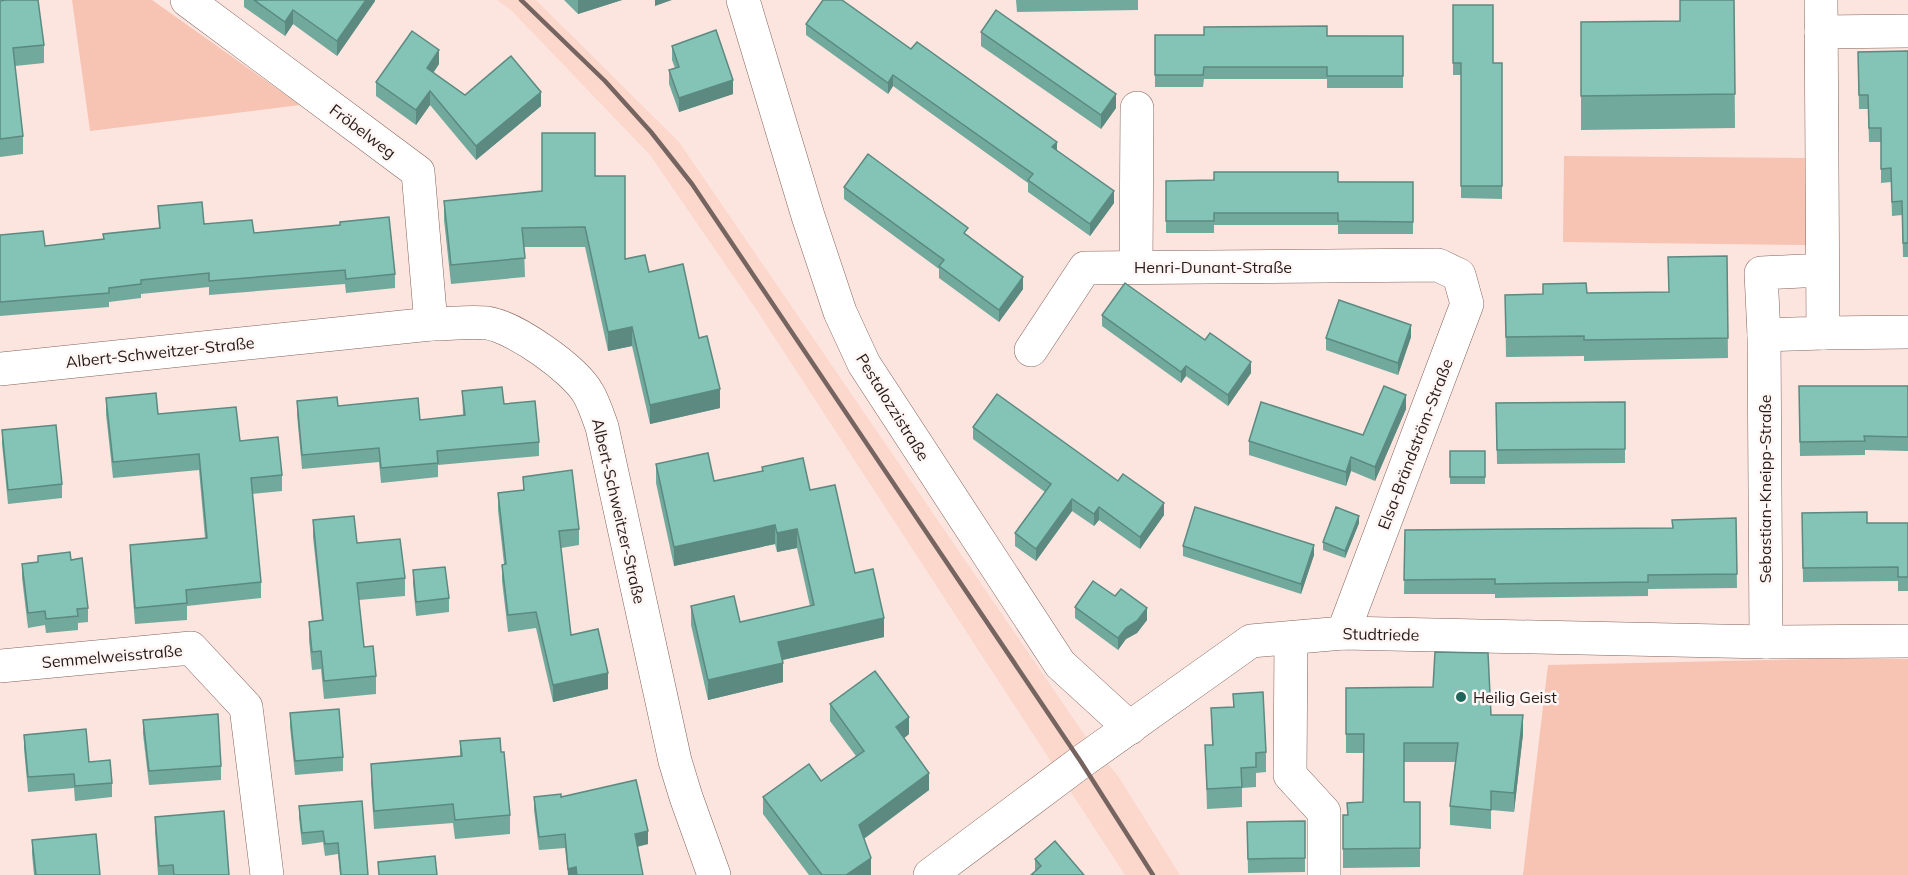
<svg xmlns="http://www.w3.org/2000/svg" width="1908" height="875" font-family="Mulish,sans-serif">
	<rect width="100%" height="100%" fill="#fce5df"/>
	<polygon fill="#fbd7cc" points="497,0 536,0 679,142 1088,740 1118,776 1180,875 1125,875 756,309 650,155 511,10"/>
	<g fill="#f7c3b3">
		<polygon points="72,0 152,0 300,105 90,131"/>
		<polygon points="1564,156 1808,158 1807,245 1563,242"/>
		<polygon points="1814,659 1908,659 1908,875 1523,875 1548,665"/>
	</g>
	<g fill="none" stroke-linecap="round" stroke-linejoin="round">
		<g stroke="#83635a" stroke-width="34">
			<g id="minor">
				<polyline points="187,0 418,172 431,324"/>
				<polyline points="743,0 808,216 840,312 864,364 1060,664 1130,728"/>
				<polyline points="1821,0 1823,333 1764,335 1761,273 1822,270"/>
				<polyline points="1821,32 1908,31"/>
				<polyline points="1136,267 1137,108"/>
				<polyline points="1823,333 1908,332"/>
				<polyline points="1764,335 1766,642"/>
				<polyline points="1031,350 1085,268 1438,265 1459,275 1467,304 1343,633"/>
				<path d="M0,369L431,324C449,324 469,321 487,323C515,327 574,369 588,393C594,403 598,416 602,427L675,761L686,797L714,875"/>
				<polyline points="1291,638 1290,775 1324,812 1324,875"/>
				<polyline points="0,666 191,648 246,707 267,875"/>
				<polyline points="930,875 1081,762 1251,641 1343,633 1766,642 1908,641"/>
			</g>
		</g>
		<use href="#minor" stroke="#fff" stroke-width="33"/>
		<polyline stroke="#756460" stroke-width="4.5" points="521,0 605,81 651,132 692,184 1081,762 1153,875"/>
	</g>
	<g fill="#71a99d">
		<polygon points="244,0 375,0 375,1 337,56 293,24 285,36 244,7"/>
		<polygon points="564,0 622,0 578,14"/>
		<polygon points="1016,0 1138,0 1138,10 1017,12"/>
		<polygon points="1734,0 1735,128 1581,130 1581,22 1680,21"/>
		<polygon points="0,1 44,45 44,63 15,66 23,136 23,154 0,157"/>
		<polygon points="1453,5 1493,63 1502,63 1502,199 1461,198 1461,75 1453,75"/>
		<polygon points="806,24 911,49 1057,150 1114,203 1090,236 1028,192 1028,183 893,86 888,94 806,35"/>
		<polygon points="981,32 1116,108 1101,129 981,46"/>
		<polygon points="1155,35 1403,36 1403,88 1327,88 1327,79 1204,79 1203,87 1155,87"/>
		<polygon points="672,46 733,94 679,112 669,84 669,70 675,68 672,60"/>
		<polygon points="1908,51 1908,257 1903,257 1902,215 1892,216 1891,182 1881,183 1881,142 1869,142 1868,109 1859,109 1858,52"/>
		<polygon points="439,64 433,73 465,95 541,106 476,160 430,105 416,125 376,96 376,82"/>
		<polygon points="595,176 625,259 649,272 699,338 720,408 650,424 632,346 608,351 585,247 524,247 525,277 451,284 444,220 444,201 542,191"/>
		<polygon points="1166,181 1413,182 1413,234 1338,234 1338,225 1214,225 1214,233 1166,233"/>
		<polygon points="844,187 968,235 1023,289 999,322 939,278 939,269 844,199"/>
		<polygon points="158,206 204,224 254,233 395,274 395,288 346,293 345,284 209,295 209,287 141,294 141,298 109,302 109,307 0,316 0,235 45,246 103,239 159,228"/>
		<polygon points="1727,256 1728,358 1584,361 1584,356 1506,357 1505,295 1668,292"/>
		<polygon points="1102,315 1251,373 1228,406 1186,376 1181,383 1102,326"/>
		<polygon points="1411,337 1398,375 1326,350 1326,338"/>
		<polygon points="1799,386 1908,386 1908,451 1865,450 1865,455 1800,456"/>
		<polygon points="462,391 504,404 539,442 539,456 438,465 438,477 381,483 379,462 302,469 297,415 297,401 338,406 420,420 463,415"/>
		<polygon points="106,398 240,441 282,475 282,491 252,494 261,582 261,598 187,606 187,620 135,624 130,561 130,545 205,538 199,470 113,478 106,414"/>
		<polygon points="1625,402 1625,463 1497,464 1496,403"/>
		<polygon points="1406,409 1375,481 1351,471 1346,486 1249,455 1249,441 1363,435"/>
		<polygon points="973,427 1164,515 1140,549 1099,520 1094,526 1072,511 1036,561 1015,546 1015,533 1045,492 973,439"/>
		<polygon points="2,430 62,484 62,498 8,504 2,444"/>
		<rect x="1450" y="451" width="35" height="33"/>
		<polygon points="656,464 714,481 762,471 762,467 810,490 855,573 884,637 782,660 783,682 708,700 691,625 691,606 740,622 810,606 797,548 777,552 775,544 674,566 656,483"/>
		<polygon points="523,477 579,529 579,545 561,548 571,635 608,689 553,702 536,628 508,632 502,581 502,565 504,564 498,510 498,493 523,490"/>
		<polygon points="1802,513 1867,523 1908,523 1908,591 1898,591 1898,581 1803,582"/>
		<polygon points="1736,518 1737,588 1648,589 1648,596 1495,598 1495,594 1404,594 1405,530 1673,528"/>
		<polygon points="313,520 357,543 405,578 405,596 359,600 364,647 376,676 376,694 324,699 321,669 312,670 309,640 309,622 322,621 313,537"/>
		<polygon points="1359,523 1345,558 1323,550 1323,542"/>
		<polygon points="1183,546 1314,555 1301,594 1183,556"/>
		<polygon points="38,556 71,560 88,608 88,622 78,623 78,630 46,633 45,625 28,628 22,578 22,564 38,562"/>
		<polygon points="413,570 449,598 449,612 416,616 413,584"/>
		<polygon points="1115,596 1147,620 1137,633 1126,639 1118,650 1075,618 1075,607"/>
		<polygon points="1346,688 1491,715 1523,734 1514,812 1491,810 1491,829 1450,825 1450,806 1455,762 1404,762 1404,802 1420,802 1420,867 1343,868 1343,815 1347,815 1363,802 1364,753 1346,753"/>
		<polygon points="1233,694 1266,752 1266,772 1256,773 1256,787 1242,788 1242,807 1207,809 1205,745 1212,745 1211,708 1233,707"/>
		<polygon points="830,704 909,734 904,738 929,790 864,839 871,875 809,875 763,814 763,797 821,781 856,756 830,721"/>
		<polygon points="290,713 343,757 343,771 295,775 290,727"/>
		<polygon points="143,720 221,766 221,780 149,785 143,734"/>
		<polygon points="24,735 89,762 112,783 112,797 75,801 74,788 28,792 24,749"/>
		<polygon points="460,741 501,752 510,815 510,834 455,839 453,823 374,829 371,782 371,764 460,756"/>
		<polygon points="534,797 561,797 648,844 637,847 643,875 568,875 565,848 539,850 534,810"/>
		<polygon points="362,801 368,875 340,875 338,854 325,856 323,842 302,845 299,818 299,806"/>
		<polygon points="155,817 229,875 158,875 155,831"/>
		<polygon points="1305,821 1305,872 1248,873 1247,822"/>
		<polygon points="32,840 100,875 34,875 32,854"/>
		<polygon points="1035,859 1084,875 1035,871"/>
	</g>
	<g fill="#5c8980">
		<polygon points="366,0 375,0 375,1 337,56 337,41"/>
		<polygon points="578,0 622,0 578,14"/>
		<polygon points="655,0 672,0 655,6"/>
		<polygon points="293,10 293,24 285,36 285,22"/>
		<polygon points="439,50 439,64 427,82 427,68"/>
		<polygon points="893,75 893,86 888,94 888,83"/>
		<polygon points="733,80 733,94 679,112 679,98"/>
		<polygon points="430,91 430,105 416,125 416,110"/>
		<polygon points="541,92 541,106 476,160 476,146"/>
		<polygon points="1116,94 1116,108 1101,129 1101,115"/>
		<polygon points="1057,142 1057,153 1052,147"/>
		<polygon points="1114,191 1114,203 1090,236 1090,224"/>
		<polygon points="1023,277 1023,289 999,322 999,310"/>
		<polygon points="1411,325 1411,337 1398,375 1398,363"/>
		<polygon points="632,327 632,346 608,351 608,332"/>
		<polygon points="1251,362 1251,373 1228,406 1228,395"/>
		<polygon points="1186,366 1186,376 1181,383 1181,372"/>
		<polygon points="720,389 720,408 650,424 650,405"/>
		<polygon points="1406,395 1406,409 1375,481 1375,467"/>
		<polygon points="1351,457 1351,471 1346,486 1346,472"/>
		<polygon points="1072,499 1072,511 1036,561 1036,549"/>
		<polygon points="1164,503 1164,515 1140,549 1140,537"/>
		<polygon points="1099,507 1099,520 1094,526 1094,514"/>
		<polygon points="1359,516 1359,523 1345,558 1345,551"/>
		<polygon points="775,525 775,544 674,566 674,547"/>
		<polygon points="797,529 797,548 777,552 777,533"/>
		<polygon points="1314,545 1314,555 1301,594 1301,584"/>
		<polygon points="1147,608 1147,620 1137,633 1126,639 1118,650 1118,638 1126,628"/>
		<polygon points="884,618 884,637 778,661 778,642"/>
		<polygon points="783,663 783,682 708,700 708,680"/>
		<polygon points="608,673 608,689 553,702 553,685"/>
		<polygon points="1523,715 1523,734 1514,812 1514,793"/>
		<polygon points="909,717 909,734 896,745 896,727"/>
		<polygon points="929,773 929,790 859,842 859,825"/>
		<polygon points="648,831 648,844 635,847 635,834"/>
		<polygon points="871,858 871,875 846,875"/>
		<polygon points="576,867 576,875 568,875 568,869"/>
	</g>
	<g fill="#83c4b7" stroke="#5c8980" stroke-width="1.5">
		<polygon points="5,0 38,0 44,45 13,48 23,136 0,139 0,1"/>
		<polygon points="254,0 366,0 337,41 293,10 285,22"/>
		<polygon points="823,0 842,0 911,49 917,42 1057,142 1052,147 1114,191 1090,224 1028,180 1033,174 893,75 888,83 806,24"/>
		<polygon points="1680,0 1734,0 1735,94 1581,96 1581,22 1680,21"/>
		<polygon points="1453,5 1493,5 1493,63 1502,63 1502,186 1461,186 1461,63 1453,63"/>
		<polygon points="996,10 1116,94 1101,115 981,32"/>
		<polygon points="1327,26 1327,36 1403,36 1403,76 1327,76 1327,67 1204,67 1203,75 1155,75 1155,35 1204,35 1204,27"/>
		<polygon points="716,30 733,80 679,98 669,70 679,67 672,46"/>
		<polygon points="412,31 439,50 427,68 465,95 511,56 541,92 476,146 430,91 416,110 376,82"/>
		<polygon points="1908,51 1908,243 1903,243 1902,201 1892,202 1891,168 1881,169 1881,128 1869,128 1868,95 1859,95 1858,52"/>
		<polygon points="542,133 595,133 595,176 625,176 625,259 645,255 649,272 683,264 699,338 707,336 720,389 650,405 632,327 608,332 585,227 522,228 525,258 451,265 444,201 542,191"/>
		<polygon points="868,154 968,228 964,233 1023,277 999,310 939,266 944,260 844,187"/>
		<polygon points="1214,172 1338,172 1338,182 1413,182 1413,222 1338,221 1338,213 1214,213 1214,221 1166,221 1166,181 1214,180"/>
		<polygon points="202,202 204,224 252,220 254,233 340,225 340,222 389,217 395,274 346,279 345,270 209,281 209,273 141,280 141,284 109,288 109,293 0,302 0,235 43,231 45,246 104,239 103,234 160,228 158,206"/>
		<polygon points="1727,256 1728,338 1584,340 1584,336 1506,337 1505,295 1543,294 1543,284 1586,283 1587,293 1669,292 1668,257"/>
		<polygon points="1125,283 1205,340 1210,333 1251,362 1228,395 1186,366 1181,372 1102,315"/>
		<polygon points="1339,300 1411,325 1398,363 1326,338"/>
		<polygon points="1384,386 1406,395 1375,467 1351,457 1346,472 1249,441 1261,402 1363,435"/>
		<polygon points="1799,386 1908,386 1908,437 1864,436 1865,441 1800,442"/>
		<polygon points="502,387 504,404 535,401 539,442 437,451 438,463 381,468 379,448 302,455 297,401 337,397 338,406 418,398 420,420 465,415 462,391"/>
		<polygon points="156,393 158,414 236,407 240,441 278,437 282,475 251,478 261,582 186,590 187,603 135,608 130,545 207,538 199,454 113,462 106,398"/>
		<polygon points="997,394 1118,481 1123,474 1164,503 1140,537 1099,507 1094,514 1072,499 1036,549 1015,533 1051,484 973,427"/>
		<polygon points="1625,402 1625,449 1497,450 1496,403"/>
		<polygon points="56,425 62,484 8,490 2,430"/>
		<rect x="1450" y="451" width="35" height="26"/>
		<polygon points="708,453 714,481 763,471 762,467 803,458 810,490 835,485 855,573 873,569 884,618 778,642 783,663 708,680 691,606 734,596 740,622 814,605 797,529 777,533 775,525 674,547 656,464"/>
		<polygon points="572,470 579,529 559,531 571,635 598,629 608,673 553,685 536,612 508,615 502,565 506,564 498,493 524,490 523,477"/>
		<polygon points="1195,507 1314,545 1301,584 1183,546"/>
		<polygon points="1336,507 1359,516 1345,551 1323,542"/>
		<polygon points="1867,512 1867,523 1908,523 1908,577 1898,577 1898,567 1803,568 1802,513"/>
		<polygon points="354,516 357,543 400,539 405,578 357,583 364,647 373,646 376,676 324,681 321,651 312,652 309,622 323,620 313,520"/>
		<polygon points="1736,518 1737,574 1648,575 1648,582 1495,584 1495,579 1404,580 1405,530 1673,528 1672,520"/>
		<polygon points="70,552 71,560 82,558 88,608 77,609 78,616 46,619 45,611 28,613 22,564 38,562 38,556"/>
		<polygon points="445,567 449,598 416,602 413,570"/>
		<polygon points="1093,581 1115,596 1121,589 1147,608 1137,621 1126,628 1118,638 1075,607"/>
		<polygon points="1435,652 1488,653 1491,715 1523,715 1514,793 1491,791 1491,810 1450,806 1458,743 1404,743 1404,802 1420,802 1420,848 1343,849 1343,815 1348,815 1347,803 1363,802 1364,734 1346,734 1346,688 1433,687"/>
		<polygon points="875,671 909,717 896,727 929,773 859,825 871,858 846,875 822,875 763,797 809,764 821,781 864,751 830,704"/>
		<polygon points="1263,692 1266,752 1256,753 1256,767 1241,768 1242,787 1207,789 1205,745 1213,745 1211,708 1234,707 1233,694"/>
		<polygon points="339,709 343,757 295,761 290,713"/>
		<polygon points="218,714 221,766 149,771 143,720"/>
		<polygon points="86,729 89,762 110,760 112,783 75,786 74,774 28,777 24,735"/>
		<polygon points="500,738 501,752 504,752 510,815 455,820 453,804 374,811 371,764 462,756 460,741"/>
		<polygon points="636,780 648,831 635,834 643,875 577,875 576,867 568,869 565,834 539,837 534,797 561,794 561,797"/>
		<polygon points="362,801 368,875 341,875 338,843 325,844 323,831 302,833 299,806"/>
		<polygon points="224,811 229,875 174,875 173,865 159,866 155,817"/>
		<polygon points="1305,821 1305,858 1248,859 1247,822"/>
		<polygon points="96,834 100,875 36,875 32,840"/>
		<polygon points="1055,841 1084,875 1031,875 1041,866 1035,859"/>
		<polygon points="435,856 437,875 379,875 378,862"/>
	</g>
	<circle fill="#1e665b" stroke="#fef6f4" stroke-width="2" cx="1461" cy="697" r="6"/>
	<g text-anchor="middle" stroke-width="5" stroke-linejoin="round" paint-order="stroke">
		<g font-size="16" fill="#281b17" stroke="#fef6f4">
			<text transform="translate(363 131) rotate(37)" y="6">Fröbelweg</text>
			<text x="1213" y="273">Henri-Dunant-Straße</text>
			<text transform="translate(160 352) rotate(-6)" y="6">Albert-Schweitzer-Straße</text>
			<text transform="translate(893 407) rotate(58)" y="6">Pestalozzistraße</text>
			<text transform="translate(1415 444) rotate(-69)" y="6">Elsa-Brändström-Straße</text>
			<text transform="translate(1765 489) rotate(-90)" y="6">Sebastian-Kneipp-Straße</text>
			<text transform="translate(619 511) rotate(77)" y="6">Albert-Schweitzer-Straße</text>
			<text transform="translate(1381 634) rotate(1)" y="6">Studtriede</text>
			<text transform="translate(112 656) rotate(-5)" y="6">Semmelweisstraße</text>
		</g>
		<g font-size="16" fill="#281b17" stroke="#fef6f4" text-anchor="start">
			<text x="1473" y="703">Heilig Geist</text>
		</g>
	</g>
</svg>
